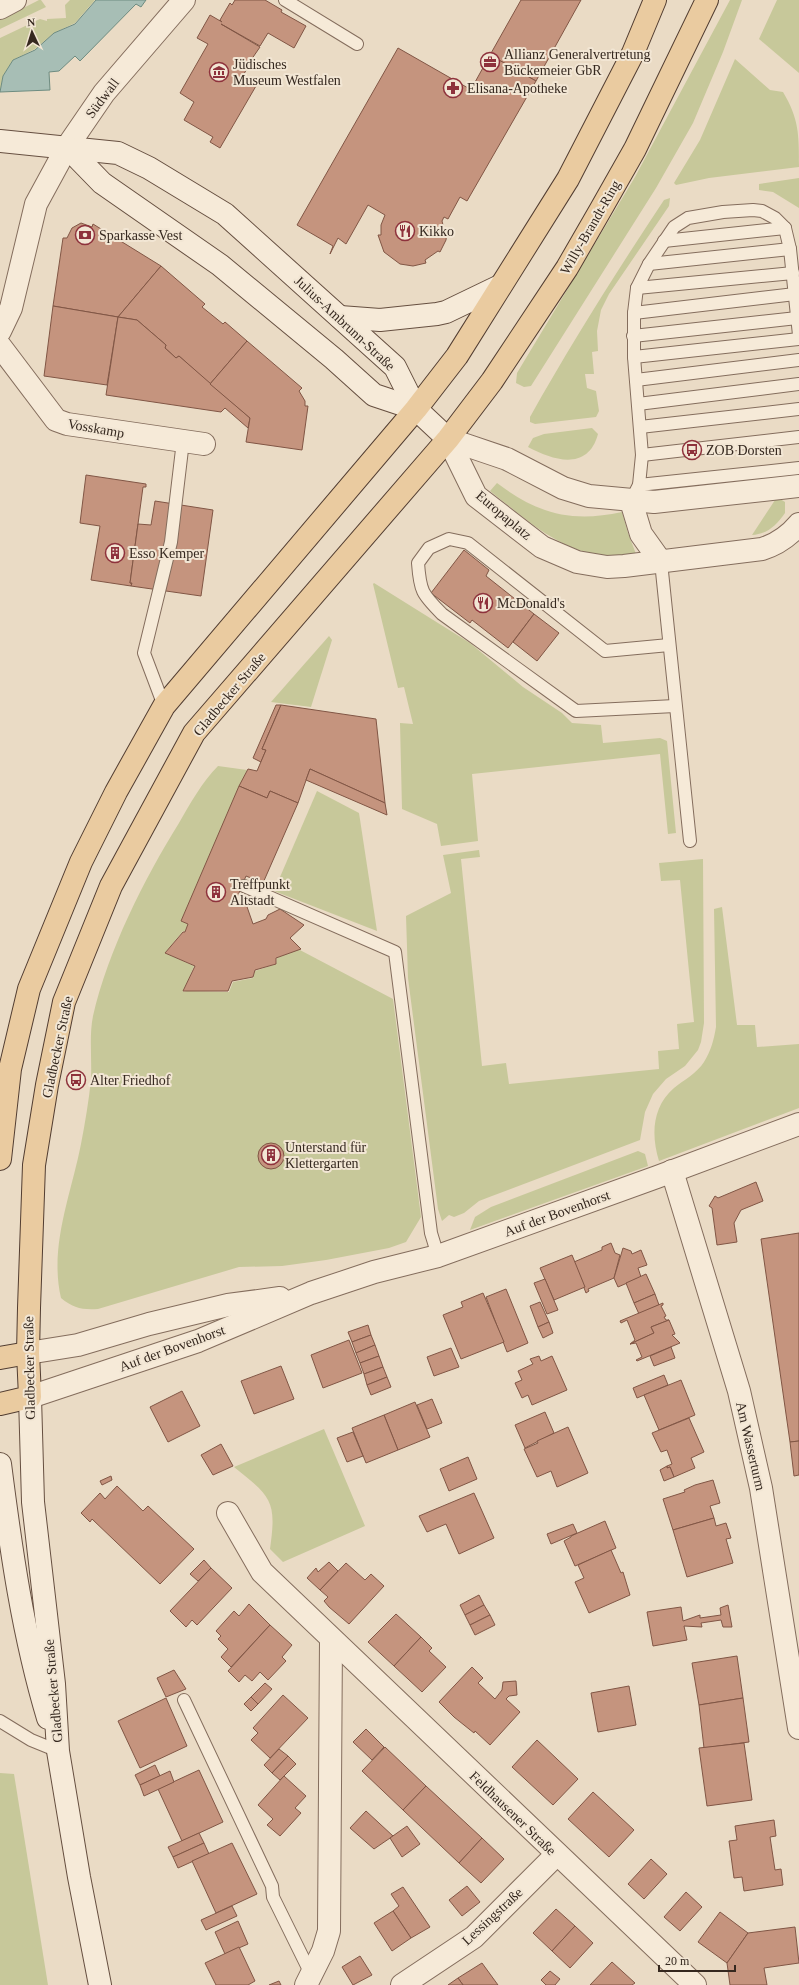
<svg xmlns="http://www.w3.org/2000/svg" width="799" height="1985" font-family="'Times New Roman',serif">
	<rect width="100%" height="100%" fill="#eadbc5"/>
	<g fill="#c7c89a">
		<polygon points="39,0 41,0 46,7 0,29 0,20"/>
		<polygon points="70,0 95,0 75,23 54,33 35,49 13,60 3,76 0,92 0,38 40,19 47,21 47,19 66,18 65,5"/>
		<polygon points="730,0 742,0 723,52 693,123 656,188 531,386 524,387 516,383 517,373 635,177"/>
		<polygon points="777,0 799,0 799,73 759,39"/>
		<path d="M735,59L770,90L783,92C799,119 799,134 799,167L709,178L676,185L674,183L700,140Z"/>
		<polygon points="799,178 799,208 773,192 759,190 759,184"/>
		<path d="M670,198L669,206L609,294L601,310L597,331L598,351L592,352L594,374H585L587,388L596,391L599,411L596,417L535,424L530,422V417C572,342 617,271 664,200Z"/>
		<path d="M592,428L598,434C588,471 554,461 528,447L533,438L544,434Z"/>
		<path d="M497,483C538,514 572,523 622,512L628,533L636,554C628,554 619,556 611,556C563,555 526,519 490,491Z"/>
		<path d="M777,497L785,502V513C776,526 767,534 752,535Z"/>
		<polygon points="374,583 470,643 523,687 562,713 572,723 601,725 603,743 660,738 667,741 676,833 668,834 660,754 472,774 478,841 441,846 437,824 402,809 400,723 413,724 404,687 398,688 373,584"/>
		<polygon points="329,636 332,640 311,707 271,702"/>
		<path d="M218,766L247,770L181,921L188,924L185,932L183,931L165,953L194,966L183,992L187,991L229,992L233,982L253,978L255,971L276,964L277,958L298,949L393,999L421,1217L406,1242L389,1248L326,1260L282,1266L239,1267L98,1309C82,1310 73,1308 61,1298C49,1246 71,1195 81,1144C85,1123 89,1100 91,1079C92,1058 89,1036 93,1016C108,951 144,879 179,823C190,804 202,782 218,766Z"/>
		<polygon points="317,791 359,813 377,931 274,891"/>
		<polygon points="479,850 480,857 461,859 482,1066 506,1063 509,1084 659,1069 658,1051 679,1049 677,1024 694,1022 680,880 661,881 659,863 703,859 704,1023 701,1042 698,1050 685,1066 666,1079 653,1094 645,1112 640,1140 492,1196 479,1201 464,1213 454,1217 449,1215 442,1221 438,1209 408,978 406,916 451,893 443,855"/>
		<path d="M722,907L737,1025H755L757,1047L799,1044V1108L659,1161C651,1135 652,1107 674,1088C684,1080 697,1073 704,1062C711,1051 714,1039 716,1027L714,909Z"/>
		<polygon points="638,1151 645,1154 648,1166 470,1230 475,1217 491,1207"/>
		<path d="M324,1429L365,1526L283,1562L270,1549C277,1500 271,1497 234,1467Z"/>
		<polygon points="0,1773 14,1774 48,1985 0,1985"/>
	</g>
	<polygon fill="#a7beb5" stroke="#6e8c81" points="96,0 146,0 141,7 136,4 80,61 75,56 59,71 49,72 50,90 0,92 3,76 13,60 35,50 54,33 75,24"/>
	<g fill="#c5947e" stroke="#815645">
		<polygon points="235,0 265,0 282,10 281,12 306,26 294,48 268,33 260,46 221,24 260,47 249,63 250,63 239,83 243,85 246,80 256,86 220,148 210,142 213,137 184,120 194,102 180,93 208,44 197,38 210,15 222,22 220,20 230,3 232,5"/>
		<polygon points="521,0 581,0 536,81 490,55"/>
		<polygon points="398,48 468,88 471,82 474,84 490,55 536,81 467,201 460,197 448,219 444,217 442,221 444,229 447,230 446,240 440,252 438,251 425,260 426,263 413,266 400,264 384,252 378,235 381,235 381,225 385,215 368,205 346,244 338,238 330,254 333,246 297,225"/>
		<polygon points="81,223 92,227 93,224 161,266 118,317 53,306 63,238 67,238 72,228"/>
		<polygon points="161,266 205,304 202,307 223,324 225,322 247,341 210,384 179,356 176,358 165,348 166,345 137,320 118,317"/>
		<polygon points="53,306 118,317 107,385 44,376"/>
		<polygon points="118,317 137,320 166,345 165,348 176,358 179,356 250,418 248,428 225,408 221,412 106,395"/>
		<polygon points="247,341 302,388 299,391 305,401 305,406 308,406 302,450 246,442 250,418 210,384"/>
		<polygon points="86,475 146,484 146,487 143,487 130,583 132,583 131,586 91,580 100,526 80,523"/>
		<polygon points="155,501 213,510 201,596 131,586 132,583 130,583 138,524 151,525"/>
		<polygon points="464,550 489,570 486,576 534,614 508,648 472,620 470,623 431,593"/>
		<polygon points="534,614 559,633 537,661 513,642"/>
		<polygon points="276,705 281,705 262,749 266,750 261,762 253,758"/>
		<polygon points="281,705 376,719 385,803 310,769 298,803 270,791 267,798 239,786 248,769 257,771 266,750 262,749"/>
		<polygon points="310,769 385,803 387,815 306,780"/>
		<polygon points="239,786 267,798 270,791 298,803 263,883 246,876 236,900 246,904 253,924 266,919 268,915 280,909 304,925 290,938 301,949 276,958 276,964 255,970 253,977 232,981 228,991 183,991 195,966 165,953 183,932 185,932 188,924 181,921"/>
		<circle cx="271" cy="1156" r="13"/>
		<polygon points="756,1182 763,1201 741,1210 734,1223 737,1242 717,1245 712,1208 709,1206 715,1196 718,1198"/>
		<polygon points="799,1233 799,1441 790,1442 761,1239"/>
		<polygon points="611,1243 615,1253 620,1255 614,1278 588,1289 589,1291 586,1293 574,1262 602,1250 602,1247"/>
		<polygon points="623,1248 631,1251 632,1254 641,1250 647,1265 638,1268 641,1277 618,1287 614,1278"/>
		<polygon points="572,1255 585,1287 554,1300 540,1268"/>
		<polygon points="646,1274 655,1294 634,1303 626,1283"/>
		<polygon points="545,1279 558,1310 547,1314 534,1283"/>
		<polygon points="506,1289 528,1343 507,1352 486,1297"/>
		<polygon points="483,1293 504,1342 461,1359 443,1315 463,1307 461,1302"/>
		<polygon points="655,1294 659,1305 639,1314 634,1303"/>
		<polygon points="540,1302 549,1322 538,1327 530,1306"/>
		<polygon points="663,1303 663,1305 661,1306 666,1316 664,1317 666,1320 669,1320 651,1327 654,1333 630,1344 635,1340 627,1320 621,1323 620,1321"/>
		<polygon points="669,1320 675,1334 672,1335 680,1343 637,1361 636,1360 642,1357 636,1343 630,1344 654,1333 651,1327"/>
		<polygon points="549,1322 553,1333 543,1338 538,1327"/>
		<polygon points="368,1325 371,1335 352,1342 348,1332"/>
		<polygon points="371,1335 375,1345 356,1353 352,1342"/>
		<polygon points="349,1340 362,1373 323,1388 311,1355"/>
		<polygon points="375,1345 379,1356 360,1363 356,1353"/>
		<polygon points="671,1347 675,1358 654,1366 650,1356"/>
		<polygon points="451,1348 459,1367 434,1376 427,1357"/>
		<polygon points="379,1356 383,1367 364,1374 360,1363"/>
		<polygon points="539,1356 541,1361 552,1356 567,1390 532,1405 528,1395 522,1398 515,1383 522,1380 518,1371 533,1364 530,1359"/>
		<polygon points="281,1366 294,1399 254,1414 241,1381"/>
		<polygon points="383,1367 387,1377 367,1385 364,1374"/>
		<polygon points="664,1375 668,1385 637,1398 633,1388"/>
		<polygon points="387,1377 391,1387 371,1395 367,1385"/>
		<polygon points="681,1380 695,1415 659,1430 644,1395"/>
		<polygon points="182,1391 200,1426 168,1442 150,1407"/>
		<polygon points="432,1399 442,1423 427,1429 417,1405"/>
		<polygon points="415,1402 430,1437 398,1450 384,1415"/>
		<polygon points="545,1412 554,1433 525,1448 515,1425"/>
		<polygon points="384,1415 398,1450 366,1463 352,1428"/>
		<polygon points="689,1418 704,1452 691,1458 695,1468 674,1477 670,1467 667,1468 667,1466 672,1464 667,1450 661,1452 652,1433"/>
		<polygon points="568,1427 588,1473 557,1487 551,1471 537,1477 524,1449 538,1443 537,1441"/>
		<polygon points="353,1432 363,1456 347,1462 337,1438"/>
		<polygon points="799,1441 799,1475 794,1476 790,1442"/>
		<polygon points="221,1444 233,1466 213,1475 201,1455"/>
		<polygon points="468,1457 477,1479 449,1491 440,1469"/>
		<polygon points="667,1466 667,1468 670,1467 674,1477 664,1481 660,1470"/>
		<polygon points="111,1476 112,1480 102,1485 100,1481"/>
		<polygon points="713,1480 720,1503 710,1506 714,1518 673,1530 663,1499 685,1492 684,1490 695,1485"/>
		<polygon points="117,1486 143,1511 148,1506 194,1549 160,1584 92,1519 90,1522 81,1513 100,1493 105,1499"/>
		<polygon points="474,1493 494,1538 459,1554 446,1524 427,1532 419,1516"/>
		<polygon points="714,1518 716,1526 726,1523 731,1538 726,1539 733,1563 687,1577 673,1530"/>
		<polygon points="605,1521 616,1548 575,1566 564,1541 571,1537 571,1536"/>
		<polygon points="573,1524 577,1533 551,1544 547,1534"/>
		<polygon points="611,1550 621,1573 623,1572 630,1595 589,1613 575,1582 584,1578 578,1565"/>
		<polygon points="204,1560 211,1568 198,1581 190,1574"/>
		<polygon points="329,1562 338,1571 320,1590 307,1578 316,1568 318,1572"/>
		<polygon points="346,1563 365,1580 371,1574 384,1586 349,1624 329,1607 324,1601 328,1597 320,1590"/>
		<polygon points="211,1568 232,1588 197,1625 192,1620 186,1627 170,1611"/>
		<polygon points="479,1595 484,1605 465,1615 460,1605"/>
		<polygon points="249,1604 270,1625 231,1667 221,1657 228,1649 218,1639 221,1636 216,1631 234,1611 239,1616"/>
		<polygon points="484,1605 490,1615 470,1625 465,1615"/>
		<polygon points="728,1605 732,1627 723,1627 721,1620 701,1623 702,1627 684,1626 687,1640 653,1646 647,1612 681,1607 683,1621 700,1615 700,1618 721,1615 720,1608"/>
		<polygon points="396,1614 421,1637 394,1666 368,1642"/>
		<polygon points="490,1615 495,1625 475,1635 470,1625"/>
		<polygon points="270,1625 292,1645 282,1657 286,1661 268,1680 260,1672 252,1681 245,1675 239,1682 228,1671"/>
		<polygon points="421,1637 432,1648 429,1651 446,1667 422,1692 394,1666"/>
		<polygon points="737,1656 743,1698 699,1705 692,1663"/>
		<polygon points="472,1667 483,1678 478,1683 495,1699 502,1690 503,1682 516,1681 517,1695 509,1696 506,1699 520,1712 490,1745 475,1731 474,1733 454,1717 439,1702"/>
		<polygon points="174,1670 186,1689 166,1697 157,1678"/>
		<polygon points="265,1683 272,1689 258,1704 251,1697"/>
		<polygon points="629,1686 636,1725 598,1732 591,1693"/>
		<polygon points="283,1695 308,1718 270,1758 251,1740 258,1733 253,1728"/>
		<polygon points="251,1697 258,1704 251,1711 244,1704"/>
		<polygon points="166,1698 187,1746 140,1768 118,1721"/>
		<polygon points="743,1698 749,1742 704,1748 699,1705"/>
		<polygon points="366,1729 384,1747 372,1760 353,1742"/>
		<polygon points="537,1740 578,1779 553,1805 512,1767"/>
		<polygon points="744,1743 752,1800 707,1806 699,1748"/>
		<polygon points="385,1747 426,1786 403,1810 362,1771"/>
		<polygon points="279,1749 288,1756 272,1773 264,1765"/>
		<polygon points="288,1756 296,1764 280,1780 272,1773"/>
		<polygon points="155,1765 160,1776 140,1785 135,1775"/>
		<polygon points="199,1770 223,1822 182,1841 158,1789"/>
		<polygon points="170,1771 174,1782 144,1796 140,1785"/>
		<polygon points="284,1776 306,1796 295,1808 301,1813 280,1836 267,1825 273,1819 258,1805"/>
		<polygon points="426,1786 482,1838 459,1863 403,1810"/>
		<polygon points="593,1792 634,1830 609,1857 568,1819"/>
		<polygon points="366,1811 393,1836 374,1849 350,1828"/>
		<polygon points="774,1820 776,1836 770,1837 775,1870 781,1869 783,1885 744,1891 742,1877 734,1878 729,1841 737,1840 735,1826"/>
		<polygon points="407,1826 420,1844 402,1857 390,1838"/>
		<polygon points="199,1833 204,1843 173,1857 168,1847"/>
		<polygon points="482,1838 504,1859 481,1883 459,1863"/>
		<polygon points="204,1843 209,1854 178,1868 173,1857"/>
		<polygon points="232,1843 257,1894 216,1913 192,1861"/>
		<polygon points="651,1859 667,1874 644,1899 628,1884"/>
		<polygon points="467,1886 480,1902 462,1916 449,1900"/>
		<polygon points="403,1887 430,1927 411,1938 393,1911 399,1906 391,1894"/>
		<polygon points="686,1892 702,1907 680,1931 664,1917"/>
		<polygon points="232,1906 237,1916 206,1930 201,1920"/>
		<polygon points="556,1909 575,1926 552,1951 533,1933"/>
		<polygon points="393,1911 411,1938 392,1951 374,1923"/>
		<polygon points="720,1912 748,1933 727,1963 698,1942"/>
		<polygon points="238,1921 248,1944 225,1954 215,1932"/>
		<polygon points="575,1926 593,1943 570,1968 552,1951"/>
		<polygon points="795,1927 799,1963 764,1968 767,1985 730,1985 727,1963 748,1933"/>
		<polygon points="239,1947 255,1981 248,1985 216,1985 205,1963"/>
		<polygon points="360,1956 372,1975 353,1985 342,1967"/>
		<polygon points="612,1962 635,1983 632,1985 590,1985"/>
		<polygon points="482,1963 498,1985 463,1985 458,1978"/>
		<polygon points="550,1971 560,1979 555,1985 546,1985 541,1980"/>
		<polygon points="458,1978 463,1985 448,1985"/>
		<polygon points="279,1981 281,1985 269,1985"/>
	</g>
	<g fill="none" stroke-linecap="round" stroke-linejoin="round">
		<g stroke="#846d5d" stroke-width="14">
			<g id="lane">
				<polyline points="285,0 357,44"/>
				<polyline points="664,241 785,228"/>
				<polyline points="649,264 790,249"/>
				<polyline points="637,288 793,273"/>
				<polyline points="634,313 795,294"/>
				<polyline points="633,336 797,318"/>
				<polyline points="634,357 799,339"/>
				<polyline points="636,380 799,360"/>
				<polyline points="638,404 799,384"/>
				<polyline points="640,427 799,409"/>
				<polyline points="642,455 799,437"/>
				<polyline points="639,485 799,468"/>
				<polyline points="631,501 639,485 642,455 634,357 634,313 637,288 649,264 674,227 688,218 723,212 753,210 762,211 775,218 785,228 790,249 799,335"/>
				<polyline points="661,562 690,841"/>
				<path d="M669,645L605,651L468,543L449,539L429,548L418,563C420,591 422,594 442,614L576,711L675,706"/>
				<polyline points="164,706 144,653 171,542 183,441"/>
				<polyline points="244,886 395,952 431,1233 438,1256"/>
				<polyline points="184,1700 272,1886 273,1897 311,1974"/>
				<polyline points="0,1721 31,1740 58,1751"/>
			</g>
		</g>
		<g stroke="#846d5d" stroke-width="24">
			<g id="street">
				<polyline points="0,8 15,0"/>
				<polyline points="0,331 11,308 36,204 67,147 104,93 184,0"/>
				<polyline points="0,346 56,420 67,424 204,444"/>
				<path d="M448,439L476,496L542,547L577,562L607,567L624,566L762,549C778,544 789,536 799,524"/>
				<polyline points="448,439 507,459 563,488 589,496 654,502 799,486"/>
				<polyline points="631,501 641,534 661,562"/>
				<polyline points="672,1171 739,1391 761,1488 799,1728"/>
				<polyline points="28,1353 78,1345 149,1324 228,1305 280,1298"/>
				<polyline points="30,1397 198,1341 311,1293 374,1272 438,1256 657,1177 799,1124"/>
				<polyline points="228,1513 262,1572 695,1985"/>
				<polyline points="306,1985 323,1951 329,1931 331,1640"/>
				<polyline points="402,1985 474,1937 557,1854"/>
			</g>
		</g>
		<g stroke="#664f40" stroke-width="24">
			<g id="secondary">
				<polyline points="0,141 118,153 149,168 225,214 395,367 416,409 448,439"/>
				<polyline points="67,147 102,183 220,265 334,359 374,395 416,409"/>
				<polyline points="340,317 380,320 437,314 446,312 500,286"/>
				<polyline points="30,1397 33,1502 54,1684 58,1751 79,1877 100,1985"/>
				<path d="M0,1464C11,1550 23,1635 48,1718"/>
			</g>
		</g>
		<g stroke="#523d31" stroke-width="24">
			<g id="primary">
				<polyline points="0,1159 10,1069 29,989 81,862 116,792 164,706 416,409 457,356 568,179 633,53 655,0"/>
				<polyline points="0,1358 28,1353"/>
				<polyline points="0,1404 30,1397 28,1353 29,1308 34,1165 47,1085 64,1002 111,886 194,733 448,439 492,381 567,268 601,209 635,149 707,0"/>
			</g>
		</g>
		<use href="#lane" stroke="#f6ead8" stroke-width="12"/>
		<use href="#street" stroke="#f6ead8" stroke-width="22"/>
		<use href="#secondary" stroke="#f6ead8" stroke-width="22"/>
		<use href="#primary" stroke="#eacba0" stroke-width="22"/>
	</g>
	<defs>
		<g id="office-ring" transform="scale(1)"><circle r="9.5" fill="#f2e6d4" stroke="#8e323c" stroke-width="1.5"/><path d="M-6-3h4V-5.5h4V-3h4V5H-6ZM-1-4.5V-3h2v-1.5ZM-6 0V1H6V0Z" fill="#8e323c"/></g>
		<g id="museum-ring" transform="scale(1)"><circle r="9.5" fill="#f2e6d4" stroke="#8e323c" stroke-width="1.5"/><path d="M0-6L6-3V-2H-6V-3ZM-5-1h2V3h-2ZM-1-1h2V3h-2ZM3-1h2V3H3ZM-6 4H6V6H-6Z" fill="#8e323c"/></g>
		<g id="pharmacy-ring" transform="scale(1)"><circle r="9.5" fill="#f2e6d4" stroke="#8e323c" stroke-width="1.5"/><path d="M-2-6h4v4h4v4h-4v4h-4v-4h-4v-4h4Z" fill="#8e323c"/></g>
		<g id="restaurant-ring" transform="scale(1)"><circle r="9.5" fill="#f2e6d4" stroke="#8e323c" stroke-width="1.5"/><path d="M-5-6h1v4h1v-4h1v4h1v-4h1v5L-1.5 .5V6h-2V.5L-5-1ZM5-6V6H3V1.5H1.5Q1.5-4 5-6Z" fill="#8e323c"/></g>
		<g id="bank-ring" transform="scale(1)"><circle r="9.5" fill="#f2e6d4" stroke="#8e323c" stroke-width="1.5"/><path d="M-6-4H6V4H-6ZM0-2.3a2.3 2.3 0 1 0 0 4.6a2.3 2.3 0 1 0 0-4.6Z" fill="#8e323c"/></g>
		<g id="bus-ring" transform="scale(1)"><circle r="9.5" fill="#f2e6d4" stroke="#8e323c" stroke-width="1.5"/><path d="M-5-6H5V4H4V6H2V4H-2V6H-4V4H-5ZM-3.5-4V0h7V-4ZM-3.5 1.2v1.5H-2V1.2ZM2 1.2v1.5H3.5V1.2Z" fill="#8e323c"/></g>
		<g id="building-ring" transform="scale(1)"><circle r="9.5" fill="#f2e6d4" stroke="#8e323c" stroke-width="1.5"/><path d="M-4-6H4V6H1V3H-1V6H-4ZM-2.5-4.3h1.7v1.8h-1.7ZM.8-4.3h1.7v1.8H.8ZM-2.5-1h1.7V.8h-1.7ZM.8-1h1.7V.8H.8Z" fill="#8e323c"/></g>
	</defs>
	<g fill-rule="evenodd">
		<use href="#office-ring" x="490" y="62"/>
		<use href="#museum-ring" x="219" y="72"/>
		<use href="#pharmacy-ring" x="453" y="88"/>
		<use href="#restaurant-ring" x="405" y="231"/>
		<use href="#bank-ring" x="85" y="235"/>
		<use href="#bus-ring" x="692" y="450"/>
		<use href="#building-ring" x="115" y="553"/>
		<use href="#restaurant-ring" x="483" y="603"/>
		<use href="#building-ring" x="216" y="892"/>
		<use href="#bus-ring" x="76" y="1080"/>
		<use href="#building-ring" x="271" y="1155"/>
	</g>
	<g text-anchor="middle" stroke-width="4" stroke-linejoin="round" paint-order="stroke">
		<g font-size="14" fill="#35281f" stroke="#f2e6d4" text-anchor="start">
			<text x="504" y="59">Allianz Generalvertretung<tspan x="504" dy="16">Bückemeier GbR</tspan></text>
			<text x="233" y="69">Jüdisches<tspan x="233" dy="16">Museum Westfalen</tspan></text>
			<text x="467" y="93">Elisana-Apotheke</text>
			<text x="419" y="236">Kikko</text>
			<text x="99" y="240">Sparkasse Vest</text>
			<text x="706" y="455">ZOB Dorsten</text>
			<text x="129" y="558">Esso Kemper</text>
			<text x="497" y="608">McDonald's</text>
			<text x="230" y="889">Treffpunkt<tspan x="230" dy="16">Altstadt</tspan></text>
			<text x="90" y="1085">Alter Friedhof</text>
			<text x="285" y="1152">Unterstand für<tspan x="285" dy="16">Klettergarten</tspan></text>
		</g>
		<g font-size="14" fill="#35281f" stroke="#f2e6d4">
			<text transform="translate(102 98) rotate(-53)" y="5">Südwall</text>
			<text transform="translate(590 227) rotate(-60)" y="5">Willy-Brandt-Ring</text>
			<text transform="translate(345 323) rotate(43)" y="5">Julius-Ambrunn-Straße</text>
			<text transform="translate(96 428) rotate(10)" y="5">Vosskamp</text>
			<text transform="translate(504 515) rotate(40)" y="5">Europaplatz</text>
			<text transform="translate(229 694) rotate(-50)" y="5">Gladbecker Straße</text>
			<text transform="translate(57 1047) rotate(-78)" y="5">Gladbecker Straße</text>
			<text transform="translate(557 1213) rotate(-20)" y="5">Auf der Bovenhorst</text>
			<text transform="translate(172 1348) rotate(-20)" y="5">Auf der Bovenhorst</text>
			<text transform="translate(29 1368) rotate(-91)" y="5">Gladbecker Straße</text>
			<text transform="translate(751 1446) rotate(77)" y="5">Am Wasserturm</text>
			<text transform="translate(53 1691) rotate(-95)" y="5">Gladbecker Straße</text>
			<text transform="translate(513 1813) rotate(44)" y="5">Feldhausener Straße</text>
			<text transform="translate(492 1916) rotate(-43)" y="5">Lessingstraße</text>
		</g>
	</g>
	<g transform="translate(32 32) rotate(356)" stroke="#f2e6d4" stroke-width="3" paint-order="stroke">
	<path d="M0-3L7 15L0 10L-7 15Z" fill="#35281f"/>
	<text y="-6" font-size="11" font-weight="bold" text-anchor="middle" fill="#35281f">N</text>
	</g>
	<path d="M659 1965v6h76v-6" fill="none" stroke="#35281f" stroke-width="2"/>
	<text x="665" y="1965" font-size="12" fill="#35281f" stroke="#f2e6d4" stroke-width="3" paint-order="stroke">20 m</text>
</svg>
